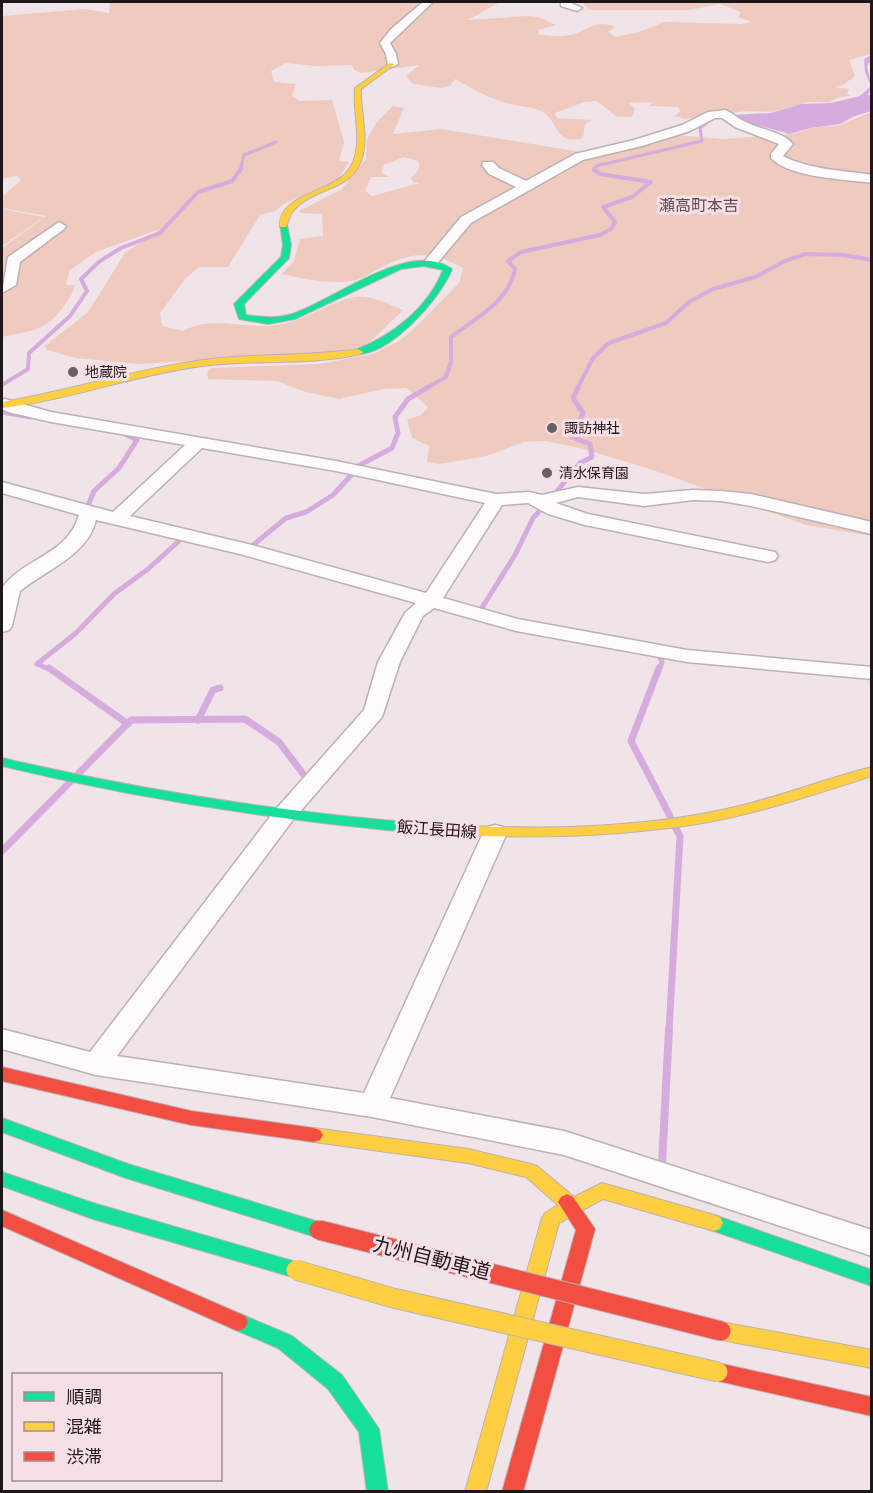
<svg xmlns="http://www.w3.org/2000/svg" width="873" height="1493" font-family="'PT Serif','Noto Sans JP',serif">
	<rect width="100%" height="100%" fill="#f1e4e8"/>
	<g fill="#efcabf" fill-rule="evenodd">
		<path d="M110,2H500L468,20L527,16L538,17L556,25L539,30L538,34C551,37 565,37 578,33C592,27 599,20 615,27L608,32L616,37L639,32L664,22L741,24L752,22L738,17L741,12L720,4L690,10H589L582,2H871V54L849,60L855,76L843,85L834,87L849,89L847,94L851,96L840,97L829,102H808L772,112L746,111L685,119L674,116L680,112L679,107L650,106L653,102L629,103L635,109L632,117H617L597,101L584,102L555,113L557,118L593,120L585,124L583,138C554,147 558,118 541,111C529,106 518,106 505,103C487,97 471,88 455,79L450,86L442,88L413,84L406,76L419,65L362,73L354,70L352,65L316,66L286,63L271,71L274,82L296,84L292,96L300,101L332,100L344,142L339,161L349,162L338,179L284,204L275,211L260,215L228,267H199L185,279L160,313L162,326L183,331C213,314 244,330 277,325C304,322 328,302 355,297C370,295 390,304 403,310L367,345L340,351L140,364L76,358L47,350L45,346L88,312L125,253L160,229L96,252L70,270L66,285H75C72,299 53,323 39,328C28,333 13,334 2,337V248L46,216L2,208V197L21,180L17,176L2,179V16L84,9L109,13Z"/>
		<path d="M393,106L404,108L393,134L441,129L600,155L655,144L677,135L723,139L794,134L811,128L840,125L871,112V536L806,525L653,470L580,448L545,441L524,442L486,456L439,464L427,462L429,446L412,438L407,420L421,415L428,407L406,388L384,389L339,399L306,392L277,381L208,379L207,372L212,368L319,364L373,354L399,341L413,330L459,283L463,268C427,249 412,252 376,270C369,274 359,281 351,281C328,284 304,279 282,274L294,261L300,239L323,236L322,214L301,213L299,211L342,189L366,159L367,139L376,123ZM404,157L418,161C421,168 417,173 411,178L413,182L420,183L372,196L365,191L371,177H390L381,173L384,165Z"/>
		<polygon points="2,209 44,217 2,246"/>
	</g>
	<path fill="#d6abdd" d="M871,55V60L867,66C869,77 873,84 868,95L871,96V111L855,116L840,124L810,128L790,134L741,121L733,115L771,113L801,104L831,103L860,96L871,86L865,72L864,59Z"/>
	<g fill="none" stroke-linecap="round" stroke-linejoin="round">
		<g stroke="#d6abdd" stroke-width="3">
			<polyline points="240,171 244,155 276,142"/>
			<polyline points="594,171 596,166 702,141 700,128 710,120"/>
		</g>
		<g stroke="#d6abdd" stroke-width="4">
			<polyline points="2,385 28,369 29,353 70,316 87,291 81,279 100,261 121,248 160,233 198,192 232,181 241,169"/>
			<path d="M425,389L446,377L451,362V337C476,318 509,302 515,269L508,261L521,252L600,235L611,229L615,222L603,207L632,197L651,182L600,174L594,169"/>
			<polyline points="577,389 593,358 609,343 666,323 689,302 713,289 755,277 785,261 805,254 843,255 872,260"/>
		</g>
		<g stroke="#d6abdd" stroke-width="5">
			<polyline points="2,412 31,417"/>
			<polyline points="358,466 392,448 398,433 395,417 408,399 427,388"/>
			<polyline points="553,496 580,463 592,457 590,444 572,437 583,413 573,398 578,388"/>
			<polyline points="87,508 94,491 119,468 137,440 123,433"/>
			<polyline points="258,548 252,546 286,518 306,512 333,495 354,472"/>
			<polyline points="2,590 10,582"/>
			<polyline points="480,611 515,555 533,518 544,506"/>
			<polyline points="657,651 662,662 659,670"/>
			<polyline points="51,670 37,664 76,633 114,594 148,569 179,541"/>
		</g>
		<g stroke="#d6abdd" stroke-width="7">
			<polyline points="49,668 128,724"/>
			<polyline points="659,668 631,741 670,816"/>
			<polyline points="198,720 213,690 220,688"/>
			<polyline points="78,774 131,720 245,719 279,742 304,775"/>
			<polyline points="2,851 71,781"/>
			<polyline points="669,1031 680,836 674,825"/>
		</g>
		<polyline stroke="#d6abdd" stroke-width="8" points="666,1167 662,1165 669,1029"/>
		<g stroke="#bcb1b4" stroke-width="3">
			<g id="street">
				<polygon points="423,2 433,2 390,43 396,54 398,64 392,67 388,66 386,54 380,43 391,29"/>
				<polygon points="561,2 569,2 582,8 577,11 561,6"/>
				<path d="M725,110C733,113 738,119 746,122C761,130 781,131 793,144L783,156C811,170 841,170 872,175V183C844,179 790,178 771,158V154L779,144L735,127L722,118H715L690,131L642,146L583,160L471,223L435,266L430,267L423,263L461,217L516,187L489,174L482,165L483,162H493L499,168L526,181L575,154L634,140L682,125L708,112Z"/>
				<polygon points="59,222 66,226 64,229 20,262 16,285 2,293 8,257"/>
				<path d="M5,399L51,412L336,461L496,494L529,492L542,495L578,487L644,494L693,490L721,491L751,494L872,522V534L751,506L721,501L693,500L644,506L578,497L556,503L588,514L775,552L778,556L775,560L768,562L585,525L548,514L528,503L502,505L443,598L518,619L687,650L872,667V679L687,662L516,631L434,608L423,616L400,662L382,717L292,821L117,1056L364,1093L483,833L487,827L495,825L503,827L507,833L390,1098L564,1131L872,1230V1256L564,1155L372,1117L96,1075L2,1049V1029L90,1052L276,809L364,710L378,662L405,613L416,603L240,554L96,520C88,555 46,570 20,591L12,626L9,630L2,632V588C23,558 68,555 79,515L2,493V482L113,512L185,445L51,422L8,412L2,409V400ZM202,448L336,471L485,503L426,593L252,545L130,516Z"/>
			</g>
		</g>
		<g stroke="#bcb1b4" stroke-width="2">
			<g id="fast">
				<path d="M280,223L287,225L291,245L289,258L244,304L246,315C262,317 276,319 292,314C336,300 408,239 452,269C441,298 388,358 355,354V350C392,336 428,308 443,270L424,266L401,269L295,319L268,324L239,319L234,304L281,257L283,245Z"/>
				<path d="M2,758C144,791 286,813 431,824L438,829L431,834C286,822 144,800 2,766Z"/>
				<polygon points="2,1118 128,1164 319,1222 325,1224 328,1230 325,1236 319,1238 126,1178 2,1132"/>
				<polygon points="2,1172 93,1203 296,1262 303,1264 305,1270 303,1276 296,1278 93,1219 2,1186"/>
				<polygon points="714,1215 872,1270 872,1286 708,1229 705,1223 708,1217"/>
				<polygon points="238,1313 292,1336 342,1375 379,1429 388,1492 367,1492 359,1432 328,1389 278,1348 231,1328 228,1322 231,1316"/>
			</g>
		</g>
		<g stroke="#bcb1b4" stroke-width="2">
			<g id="slow">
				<path d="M390,63L395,64L361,89C360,110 368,133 363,154C355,192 315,186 294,210C289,215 289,221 286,227H280C277,196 328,192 345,174C367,152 352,115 355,88Z"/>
				<path d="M358,349L363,352L361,354C309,366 255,359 202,366C134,375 69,400 2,408V402C69,391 135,369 203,360C254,353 307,357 358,349Z"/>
				<path d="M872,767V776C818,793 764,812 709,822C617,838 524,839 431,834L424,829L431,824C531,830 633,830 731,808C779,797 824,779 872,767Z"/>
				<polygon points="314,1128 468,1149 531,1164 537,1166 574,1197 602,1183 714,1215 720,1217 723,1223 720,1229 714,1231 603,1199 559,1223 486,1492 465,1492 542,1218 545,1213 558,1205 526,1177 468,1163 314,1142 308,1140 305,1135 308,1130"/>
				<polygon points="721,1322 872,1350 872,1368 721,1340 714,1337 711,1331 714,1325"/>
			</g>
		</g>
		<g stroke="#bcb1b4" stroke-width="2">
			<g id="jam">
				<polygon points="2,1067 191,1111 314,1128 320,1130 323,1135 320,1140 314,1142 191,1125 2,1081"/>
				<polygon points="567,1194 573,1197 595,1229 523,1492 502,1492 576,1230 558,1202 561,1197"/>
				<polygon points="2,1210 245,1316 248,1322 245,1328 238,1331 231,1328 2,1226"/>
				<polygon points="718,1363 872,1397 872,1416 718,1381 711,1378 708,1372 711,1366"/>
			</g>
		</g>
		<use href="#street" fill="#fdfbfc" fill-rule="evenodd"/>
		<use href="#fast" fill="#16e098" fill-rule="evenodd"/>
		<use href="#slow" fill="#ffcf43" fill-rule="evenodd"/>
		<use href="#jam" fill="#f24e42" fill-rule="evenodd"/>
		<g stroke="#bcb1b4" stroke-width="21" stroke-linecap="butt">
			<polyline id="slow-bridge" points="296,1270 393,1298 718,1372"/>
		</g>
		<g stroke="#bcb1b4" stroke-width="21" stroke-linecap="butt">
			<polyline id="jam-bridge" points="319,1230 721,1331"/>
		</g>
		<use href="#slow-bridge" stroke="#ffcf43" stroke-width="19"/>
		<use href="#jam-bridge" stroke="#f24e42" stroke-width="19"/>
	</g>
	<g fill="#685f61" stroke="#f6dfe5" stroke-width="2">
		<circle cx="73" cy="372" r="6"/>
		<circle cx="552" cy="428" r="6"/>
		<circle cx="547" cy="473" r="6"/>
	</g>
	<g text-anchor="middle" stroke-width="6" stroke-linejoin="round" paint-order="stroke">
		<g font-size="14" fill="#1e1719" stroke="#f6dfe5" text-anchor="start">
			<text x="85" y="377">地蔵院</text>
			<text x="564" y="433">諏訪神社</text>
			<text x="559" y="478">清水保育園</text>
		</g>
		<g font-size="16" fill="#614f54" stroke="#f6dfe5">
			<text x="699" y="211">瀬高町本吉</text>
		</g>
		<g font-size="16" fill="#1e1719" stroke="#f6dfe5">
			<text transform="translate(437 829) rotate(4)" y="6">飯江長田線</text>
		</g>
		<g font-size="20" fill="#1e1719" stroke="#f6dfe5">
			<text transform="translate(432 1258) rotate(14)" y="7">九州自動車道</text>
		</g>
	</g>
	<rect width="873" height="1493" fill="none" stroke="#1e1719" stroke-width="6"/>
	<rect x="12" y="1373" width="210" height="108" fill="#f6dfe5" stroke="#a08f93" stroke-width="1.5"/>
	<rect x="24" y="1392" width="30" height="9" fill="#16e098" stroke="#a08f93" stroke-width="1.5"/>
	<text x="66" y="1403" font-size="18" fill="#1e1719">順調</text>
	<rect x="24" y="1422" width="30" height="9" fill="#ffcf43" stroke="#a08f93" stroke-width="1.5"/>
	<text x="66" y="1433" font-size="18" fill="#1e1719">混雑</text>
	<rect x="24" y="1452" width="30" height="9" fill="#f24e42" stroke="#a08f93" stroke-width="1.5"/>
	<text x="66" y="1463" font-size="18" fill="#1e1719">渋滞</text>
</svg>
